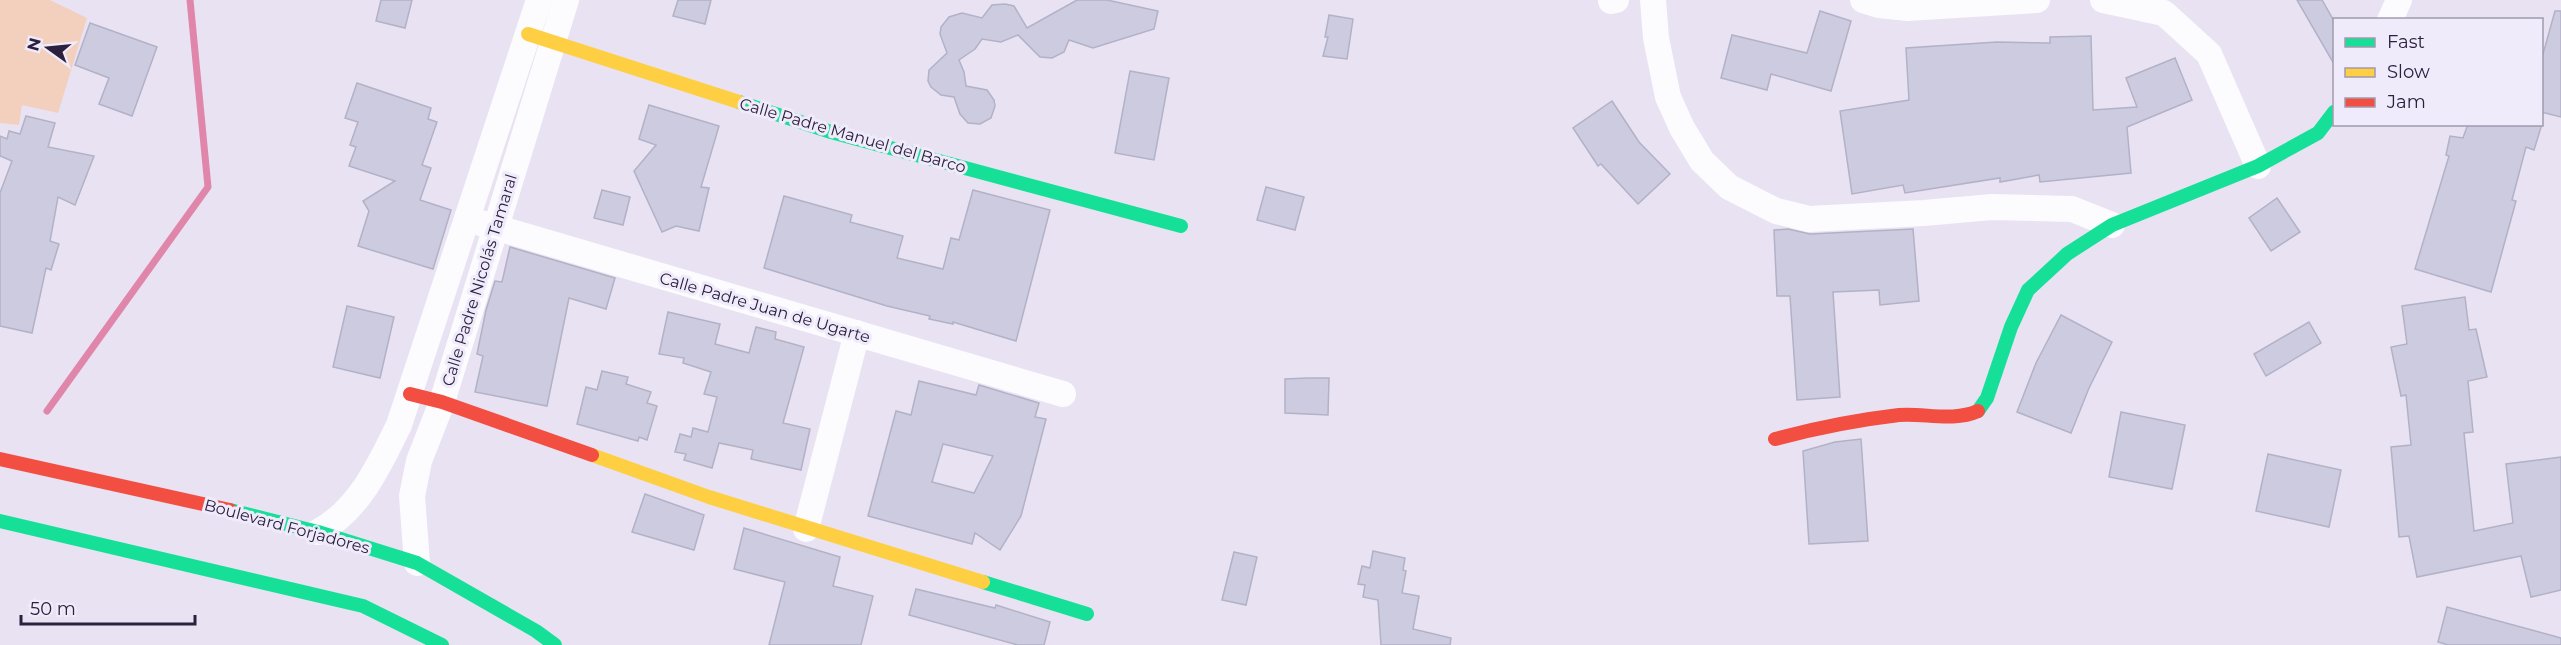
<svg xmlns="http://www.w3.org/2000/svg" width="2561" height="645" font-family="Montserrat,sans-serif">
	<rect width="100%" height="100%" fill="#e8e2f3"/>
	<polygon fill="#f3d0be" points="0,0 50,0 87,18 58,113 22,105 19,125 0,123"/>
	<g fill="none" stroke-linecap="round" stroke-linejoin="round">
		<polyline stroke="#e086ab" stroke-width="7" points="47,411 208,187 190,0"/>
	</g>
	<g fill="#cdcbe0" stroke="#b3b1c6" stroke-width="1.5" fill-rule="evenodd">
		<polygon points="381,0 412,0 405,28 376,21"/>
		<polygon points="678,0 711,0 705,24 673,16"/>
		<polygon points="1077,0 1107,0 1158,11 1154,29 1093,48 1069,40 1064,52 1052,58 1040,57 1018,35 1001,42 982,39 975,49 959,60 964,72 966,86 987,90 994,100 995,106 991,118 980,124 968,123 960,114 954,97 941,95 931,87 928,81 929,70 947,53 940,34 941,27 949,17 962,13 982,18 992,5 1005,4 1014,6 1027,28"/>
		<polygon points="2297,0 2322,0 2334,21 2334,64"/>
		<polygon points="1820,11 1851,21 1831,91 1771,74 1767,90 1721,78 1732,35 1807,53"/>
		<polygon points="2555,11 2561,11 2561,117 2541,112 2541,61"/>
		<polygon points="1329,15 1353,19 1347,59 1323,56 1328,37 1325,37"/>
		<polygon points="90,23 157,47 132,116 99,104 109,78 75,65"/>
		<polygon points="2091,36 2093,110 2137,107 2126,78 2175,58 2192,100 2127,127 2131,173 2040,182 2039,175 2000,182 2000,178 1905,193 1903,185 1852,194 1840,111 1909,100 1906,48 1997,42 2050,43 2050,37"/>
		<polygon points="1130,71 1169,78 1154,160 1115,153"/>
		<polygon points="357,83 431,108 428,119 437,122 422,165 431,168 420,200 451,210 433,269 358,246 369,211 363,201 395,181 349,166 356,147 350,145 358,122 345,118"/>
		<polygon points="1612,101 1639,142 1670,174 1638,204 1601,164 1598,166 1573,128"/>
		<polygon points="649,105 719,126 701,187 709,188 699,231 676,226 662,232 634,171 656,145 639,139"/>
		<polygon points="26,116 55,123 48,147 94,156 75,205 58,197 50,241 59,244 51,270 46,268 32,333 0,326 0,193 12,161 0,156 0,136 7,139 9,131 20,134"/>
		<polygon points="2468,124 2542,124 2534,150 2526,147 2512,200 2516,201 2491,292 2415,269 2449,156 2446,155 2450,136 2463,138"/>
		<polygon points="1266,187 1304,197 1295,230 1257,220"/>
		<polygon points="602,190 630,197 623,225 594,218"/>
		<polygon points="973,190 1050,210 1016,341 953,322 953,324 929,319 930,316 887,306 764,268 784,196 852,215 850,222 903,236 897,258 943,269 951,238 959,240"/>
		<polygon points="2277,198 2300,232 2271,251 2249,218"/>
		<polygon points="1788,229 1810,234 1913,229 1919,301 1880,305 1879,290 1833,292 1840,397 1797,400 1790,296 1777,296 1774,230"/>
		<polygon points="510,247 615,278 606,309 569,298 547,406 475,392 483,356 477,354 486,310 495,281 502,282"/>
		<polygon points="2465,297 2469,330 2476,329 2487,377 2468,381 2473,432 2464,433 2474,531 2513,523 2506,464 2561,457 2561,590 2531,597 2521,556 2417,577 2409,536 2399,537 2391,447 2411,445 2406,395 2401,396 2391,347 2407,344 2402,306"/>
		<polygon points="347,306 394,317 380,378 333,367"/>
		<polygon points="668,312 720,324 715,344 749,353 756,327 776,332 775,339 804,347 783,423 810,429 801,470 751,459 753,450 719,443 712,468 684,460 686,454 675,452 680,434 691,437 693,428 708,432 717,397 704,394 711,372 683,363 684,358 659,354"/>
		<polygon points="2061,315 2112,342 2089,388 2071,433 2017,412 2036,363"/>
		<polygon points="2309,322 2321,343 2266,376 2254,354"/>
		<polygon points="602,371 628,377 626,384 651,392 647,403 657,406 647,440 639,437 638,441 577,424 586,387 597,390"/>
		<polygon points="1308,378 1329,378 1328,415 1285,413 1285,379"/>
		<path d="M919,381L976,395L979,385L1039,403L1035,417L1046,419L1021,516L1000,550L975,533L972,544L868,516L896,411L911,415ZM943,444L993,456L974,493L932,482Z"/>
		<polygon points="2121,412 2185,425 2172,489 2109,477"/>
		<polygon points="1861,439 1868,541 1809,544 1803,451 1835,442"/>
		<polygon points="2268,454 2341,470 2329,527 2256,511"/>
		<polygon points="645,494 704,515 694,550 632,532"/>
		<polygon points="744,528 840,557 833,586 873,596 861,645 769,645 785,582 734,569"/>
		<polygon points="1373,551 1405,558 1403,570 1406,571 1402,593 1419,596 1413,629 1451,638 1450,645 1381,645 1378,600 1363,597 1365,585 1358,584 1362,566 1370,568"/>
		<polygon points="1234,552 1257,557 1246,605 1222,600"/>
		<polygon points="916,589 995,608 996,605 1050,622 1044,645 1018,645 909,615"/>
		<polygon points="2447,607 2561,638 2561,645 2448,645 2438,642"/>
	</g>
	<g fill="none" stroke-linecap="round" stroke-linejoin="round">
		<g stroke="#fcfbfd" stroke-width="26">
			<polyline points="1653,0 1656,38 1668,97 1682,128 1702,161 1729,187 1776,211 1809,219 1924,213 1992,207 2072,209 2112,225"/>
			<polyline points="1863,0 1879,5 1908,8 2037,0"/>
			<polyline points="2103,0 2164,13 2209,54 2258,166"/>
			<polyline points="1611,1 1616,0"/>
			<polyline points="2390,20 2399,0"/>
			<polyline points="467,219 1063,394"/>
			<polyline points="806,529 857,333"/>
			<path d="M318,532C359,510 379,466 399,425L539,0"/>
			<polyline points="417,563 412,496 419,461 442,402 566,0"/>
		</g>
		<g stroke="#16e098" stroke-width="14">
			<polyline points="739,102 831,132 1181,226"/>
			<polyline points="1978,411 1987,398 2011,327 2028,290 2067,254 2112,225 2258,166 2318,133 2334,112"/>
			<polyline points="230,510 318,532 417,563 536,631 555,645"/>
			<polyline points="0,521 363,606 442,645"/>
			<polyline points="983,582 1087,614"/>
		</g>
		<g stroke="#ffcf43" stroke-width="14">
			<polyline points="528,34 739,102"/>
			<polyline points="592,455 709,497 983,582"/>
		</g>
		<g stroke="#f24e42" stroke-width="14">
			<polyline points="410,394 442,402 592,455"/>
			<path d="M1775,439C1816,428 1856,420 1899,415C1925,413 1953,422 1978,411"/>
			<polyline points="0,459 230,510"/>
		</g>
	</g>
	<g text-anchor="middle" stroke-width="6" stroke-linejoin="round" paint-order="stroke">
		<g font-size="16" fill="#2b203e" stroke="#f0ebfb">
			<text transform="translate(853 135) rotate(16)" y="6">Calle Padre Manuel del Barco</text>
			<text transform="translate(479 280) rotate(-73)" y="6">Calle Padre Nicolás Tamaral</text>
			<text transform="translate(765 307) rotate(16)" y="6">Calle Padre Juan de Ugarte</text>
			<text transform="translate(287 526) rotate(15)" y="6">Boulevard Forjadores</text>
		</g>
	</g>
	<rect x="2333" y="18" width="210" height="108" fill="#f0ebfb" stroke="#a19aaf" stroke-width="1.5"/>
	<rect x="2345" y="38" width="30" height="9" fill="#16e098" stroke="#a19aaf" stroke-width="1.5"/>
	<text x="2387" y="48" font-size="18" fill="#2b203e">Fast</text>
	<rect x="2345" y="68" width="30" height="9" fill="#ffcf43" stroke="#a19aaf" stroke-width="1.5"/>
	<text x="2387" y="78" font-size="18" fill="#2b203e">Slow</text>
	<rect x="2345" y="98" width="30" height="9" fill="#f24e42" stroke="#a19aaf" stroke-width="1.5"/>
	<text x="2387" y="108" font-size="18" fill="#2b203e">Jam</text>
	<g transform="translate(48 48) rotate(285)" stroke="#f0ebfb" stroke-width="4.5" paint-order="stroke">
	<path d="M0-4.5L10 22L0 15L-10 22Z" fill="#2b203e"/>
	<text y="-9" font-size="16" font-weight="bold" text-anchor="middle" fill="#2b203e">N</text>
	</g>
	<path d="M21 615v9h174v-9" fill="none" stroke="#2b203e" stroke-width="3"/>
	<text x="30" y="615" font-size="18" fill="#2b203e" stroke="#f0ebfb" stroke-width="4.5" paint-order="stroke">50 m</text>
</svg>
